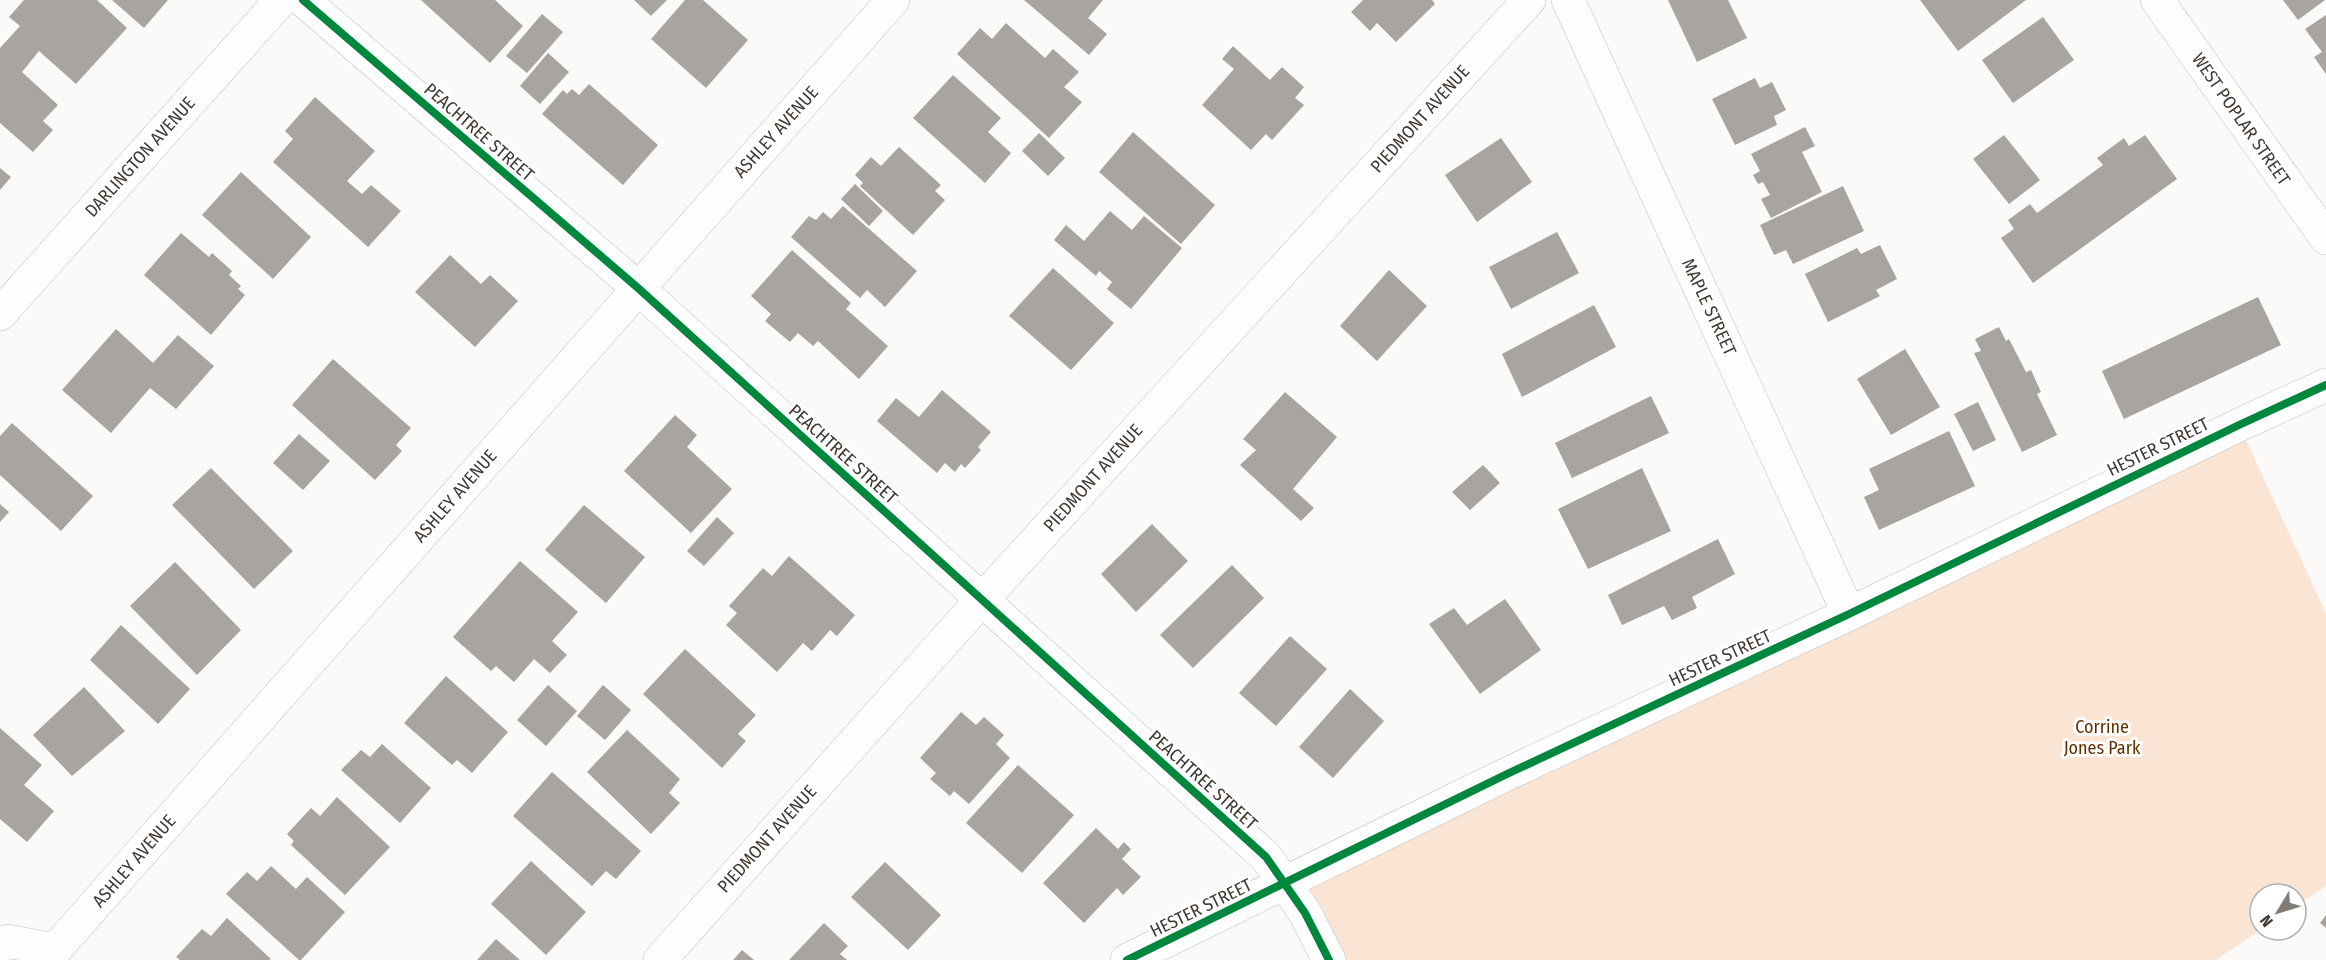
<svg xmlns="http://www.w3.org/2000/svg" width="2326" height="960" font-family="'Fira Sans Condensed',sans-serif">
	<rect width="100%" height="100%" fill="#fcfaf8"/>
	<polygon fill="#fae5d4" points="2239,425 2326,613 2326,886 2296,906 2296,894 2260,894 2260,930 2216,960 1329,960 1284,884"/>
	<g fill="#a8a4a0">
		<polygon points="24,0 97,0 127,28 76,84 39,51 22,72 58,105 43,121 53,130 33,152 0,123 0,48 20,26 9,17"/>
		<polygon points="112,0 168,0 144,28"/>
		<polygon points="421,0 495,0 523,26 490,63"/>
		<polygon points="634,0 667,0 651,16"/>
		<polygon points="685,0 703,0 748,40 706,88 651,39"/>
		<polygon points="1024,0 1103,0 1088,18 1107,34 1089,55"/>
		<polygon points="1363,0 1432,0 1435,4 1396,42 1377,23 1370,31 1351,12"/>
		<polygon points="1668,0 1728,0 1747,38 1697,62"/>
		<polygon points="1920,0 2026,0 1958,51"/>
		<polygon points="2283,0 2325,0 2298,20"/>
		<polygon points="542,14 563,32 527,73 506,56"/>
		<polygon points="2326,15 2326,74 2314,57 2322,52 2305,29"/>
		<polygon points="2043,17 2074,60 2013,103 1982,60"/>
		<polygon points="1006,23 1045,58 1053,49 1079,72 1064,87 1082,102 1049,138 957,54 980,28 992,39"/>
		<polygon points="1233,46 1270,80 1282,67 1304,87 1295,98 1304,105 1272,140 1266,134 1251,150 1202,105 1234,69 1222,59"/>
		<polygon points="548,53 569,72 540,104 520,86"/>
		<polygon points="953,75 1001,118 988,132 1011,153 985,183 913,118"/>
		<polygon points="1755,78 1760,88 1772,82 1786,110 1774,116 1777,125 1735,145 1712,99"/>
		<polygon points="589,84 658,145 623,185 542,114 563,90 567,94 572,89 579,95"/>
		<polygon points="315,97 375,151 347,181 362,194 371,185 401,211 368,247 273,162 293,139 285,131"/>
		<polygon points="1805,127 1815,146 1802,152 1822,192 1771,218 1761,199 1770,195 1763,182 1758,184 1753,175 1760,171 1751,154"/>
		<polygon points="1133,132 1215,205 1181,244 1099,172"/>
		<polygon points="1039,133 1065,158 1048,176 1022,151"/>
		<polygon points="2004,135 2040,180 2009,204 1973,159"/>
		<polygon points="2145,135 2177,179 2033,283 2001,238 2014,229 2008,220 2030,204 2037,213 2103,165 2097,158 2124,138 2129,146"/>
		<polygon points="1501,138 1532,182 1477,222 1445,175"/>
		<polygon points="899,147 941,185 935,191 945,200 913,235 860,186 863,183 855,175 871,157 881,166"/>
		<polygon points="0,168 11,177 0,190"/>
		<polygon points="241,172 311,237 273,279 202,215"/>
		<polygon points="855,184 883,211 869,226 841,199"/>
		<polygon points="1843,186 1864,231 1793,264 1786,250 1774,255 1760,225"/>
		<polygon points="843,206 917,271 885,307 867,290 860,298 791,237 809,216 816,220 823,212 831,219"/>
		<polygon points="1110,211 1132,230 1144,216 1182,248 1131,309 1107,289 1112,282 1099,271 1096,276 1054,240 1066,225 1084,241"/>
		<polygon points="1557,232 1579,273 1511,309 1489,267"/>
		<polygon points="181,233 209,257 212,253 232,271 229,275 241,286 238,289 245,295 211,335 144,275"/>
		<polygon points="1880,245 1897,279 1876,290 1880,296 1828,322 1805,274 1857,248 1861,254"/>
		<polygon points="792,250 851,303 846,309 888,346 859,379 818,341 813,346 798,333 790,342 765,321 771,314 751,296"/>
		<polygon points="450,255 481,284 490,275 518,301 475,347 415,292"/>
		<polygon points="1053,268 1114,323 1071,370 1009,316"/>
		<polygon points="1389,270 1427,306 1377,361 1340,326"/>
		<polygon points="2258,297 2281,345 2124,419 2102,371"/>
		<polygon points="1594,305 1616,347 1522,397 1502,354"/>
		<polygon points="1999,327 2006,341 2009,339 2026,372 2031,370 2041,392 2037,394 2057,435 2022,452 1974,353 1981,351 1975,339"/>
		<polygon points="116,329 153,363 178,335 214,366 176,409 150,388 111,433 62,390"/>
		<polygon points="1905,349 1940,407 1891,435 1857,379"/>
		<polygon points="333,359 411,428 396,445 402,451 375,480 292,405"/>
		<polygon points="942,390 991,432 978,447 981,450 965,468 961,464 955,472 945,463 937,473 877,421 896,398 919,417"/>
		<polygon points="1285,392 1337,437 1293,489 1314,508 1301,521 1240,465 1256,450 1243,439"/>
		<polygon points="1651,396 1669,433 1572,478 1555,443"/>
		<polygon points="1978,402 1996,440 1973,451 1954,414"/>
		<polygon points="675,415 697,435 687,447 732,489 691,533 624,471"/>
		<polygon points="12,423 93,496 61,531 0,475 0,436"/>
		<polygon points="1949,431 1975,486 1879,530 1864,497 1879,490 1869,469"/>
		<polygon points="299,434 330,461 303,490 273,463"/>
		<polygon points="1483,465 1500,483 1470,510 1452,492"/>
		<polygon points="211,468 293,551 254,589 172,505"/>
		<polygon points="1642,468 1671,531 1588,569 1558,509"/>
		<polygon points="0,504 9,512 0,522"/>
		<polygon points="584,505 645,557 606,603 545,550"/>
		<polygon points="717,517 734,533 704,566 687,551"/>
		<polygon points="1152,524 1188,561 1136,612 1101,574"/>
		<polygon points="1718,539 1735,574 1692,597 1697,608 1672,620 1664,606 1622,625 1608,595"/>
		<polygon points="789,556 855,615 837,636 830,630 812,651 803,643 777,672 726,625 737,613 729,606 763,568 772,576"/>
		<polygon points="520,561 578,612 552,641 567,655 550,673 534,659 514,682 496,666 491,671 453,637"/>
		<polygon points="175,562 241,630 197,675 130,606"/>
		<polygon points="1232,565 1264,598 1193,668 1160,635"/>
		<polygon points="1505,599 1541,650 1480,694 1429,624 1454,608 1467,625"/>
		<polygon points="121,625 190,689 158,724 90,660"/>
		<polygon points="1290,636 1327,669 1276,726 1239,693"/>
		<polygon points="685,649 756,715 738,734 746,741 722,768 643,694"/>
		<polygon points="446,676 508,732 472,773 457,760 452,765 404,723"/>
		<polygon points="548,685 577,711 546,746 517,720"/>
		<polygon points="603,685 631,710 605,740 577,716"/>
		<polygon points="84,687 125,731 72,776 33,735"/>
		<polygon points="1350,689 1384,721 1333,778 1299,747"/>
		<polygon points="961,712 976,725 984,717 1004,735 996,744 1010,758 969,804 954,791 950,796 930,779 936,773 920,758"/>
		<polygon points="0,728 42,765 24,785 54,811 27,842 0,819"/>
		<polygon points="627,730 680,779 669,793 680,803 651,834 587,772"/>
		<polygon points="382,744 431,788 400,823 341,770 361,750 370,757"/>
		<polygon points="1018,765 1074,815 1022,873 966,823"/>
		<polygon points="552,772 641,851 616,879 606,871 592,886 513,816"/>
		<polygon points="337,797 390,847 345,895 291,845 294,841 287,834 311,808 320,816"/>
		<polygon points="1096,828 1118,849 1124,842 1131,849 1122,859 1141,877 1123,895 1117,888 1084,923 1043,883"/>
		<polygon points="531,861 586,912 546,955 491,904"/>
		<polygon points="885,862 941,915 908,950 851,897"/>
		<polygon points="271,866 296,889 307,877 345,912 301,960 299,960 226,894 247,872 257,881"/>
		<polygon points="2326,915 2326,928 2320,923"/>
		<polygon points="227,918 271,959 269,960 180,960 176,957 202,929 211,936"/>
		<polygon points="824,923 848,946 840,954 847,960 789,960"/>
		<polygon points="496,939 520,960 477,960"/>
		<polygon points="742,950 754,960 733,960"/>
	</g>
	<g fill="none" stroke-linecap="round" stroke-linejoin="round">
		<g stroke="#c4bfbb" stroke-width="34">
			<g id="minor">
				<polyline points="303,0 638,288 1266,857 1305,913 1329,960"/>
				<polyline points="1568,0 1849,614"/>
				<polyline points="2157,0 2326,238"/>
				<polyline points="0,314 281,0"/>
				<polyline points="0,946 7,941 55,950 893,0"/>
				<polyline points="660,960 950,635 1529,0"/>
				<polyline points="1127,960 1507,774 1849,614 2239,425 2326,385"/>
			</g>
		</g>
		<use href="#minor" stroke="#fffefe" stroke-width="33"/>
		<g stroke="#fff" stroke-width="11">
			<g id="cycleway">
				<polyline points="303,0 638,288 1266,857 1305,913 1329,960"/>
				<polyline points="1127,960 1507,774 1849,614 2239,425 2326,385"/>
			</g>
		</g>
		<use href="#cycleway" stroke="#00873e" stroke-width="8"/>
	</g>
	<g text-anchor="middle" stroke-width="6" stroke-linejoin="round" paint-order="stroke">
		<g font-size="18" fill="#413831" stroke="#fff">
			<text transform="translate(1420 119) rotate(-48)" y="6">PIEDMONT AVENUE</text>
			<text transform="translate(2241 119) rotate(55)" y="6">WEST POPLAR STREET</text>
			<text transform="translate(479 132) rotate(41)" y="6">PEACHTREE STREET</text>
			<text transform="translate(776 132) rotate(-48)" y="6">ASHLEY AVENUE</text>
			<text transform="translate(140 157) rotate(-48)" y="6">DARLINGTON AVENUE</text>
			<text transform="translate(1709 307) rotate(65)" y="6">MAPLE STREET</text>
			<text transform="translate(2158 447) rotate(-26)" y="6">HESTER STREET</text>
			<text transform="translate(843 454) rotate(42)" y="6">PEACHTREE STREET</text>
			<text transform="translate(1093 478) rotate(-48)" y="6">PIEDMONT AVENUE</text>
			<text transform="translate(455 496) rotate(-49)" y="6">ASHLEY AVENUE</text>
			<text transform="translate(1720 658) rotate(-25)" y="6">HESTER STREET</text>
			<text transform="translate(1203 780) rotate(42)" y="6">PEACHTREE STREET</text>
			<text transform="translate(767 839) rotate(-48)" y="6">PIEDMONT AVENUE</text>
			<text transform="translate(134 861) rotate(-49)" y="6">ASHLEY AVENUE</text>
			<text transform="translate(1201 908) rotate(-26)" y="6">HESTER STREET</text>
		</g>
		<g font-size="18" fill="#5e3200" stroke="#fff">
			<text x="2102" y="733">Corrine<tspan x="2102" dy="21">Jones Park</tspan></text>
		</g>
	</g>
	<g transform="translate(2278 912) rotate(232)"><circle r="28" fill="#ffffff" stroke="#b3afad" stroke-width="1.5"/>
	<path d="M0-4.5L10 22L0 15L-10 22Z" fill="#827c77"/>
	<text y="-9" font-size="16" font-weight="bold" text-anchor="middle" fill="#413831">N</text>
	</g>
</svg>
